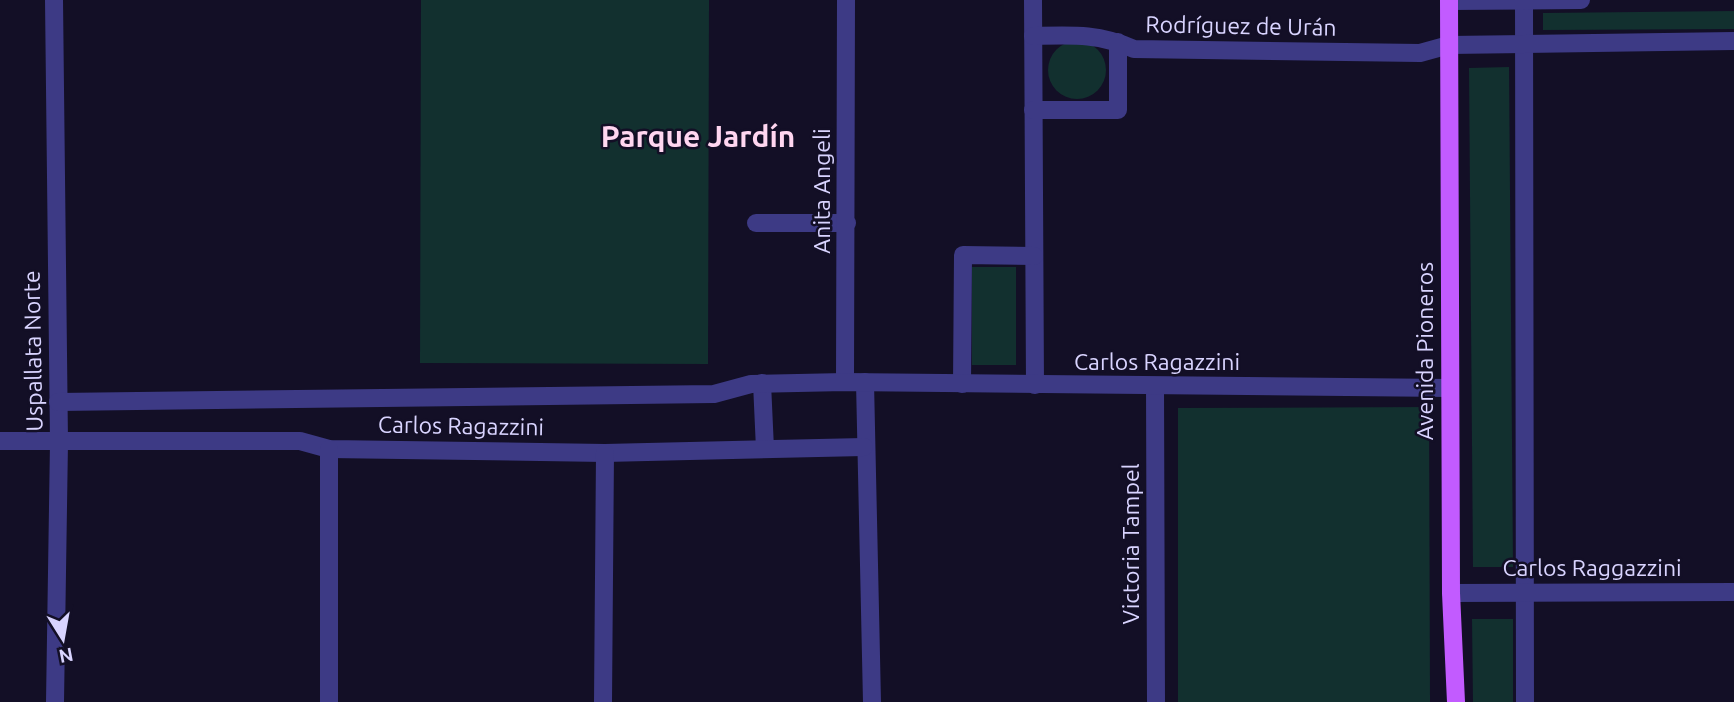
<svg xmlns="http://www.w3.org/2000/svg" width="1734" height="702" font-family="Ubuntu,sans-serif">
	<rect width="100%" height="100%" fill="#130f26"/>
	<g fill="#12302f">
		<polygon points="421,0 709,0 708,364 420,363"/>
		<polygon points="1734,11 1734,29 1543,30 1543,13"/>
		<circle cx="1077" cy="70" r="29"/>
		<polygon points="1509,67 1513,567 1473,567 1469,68"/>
		<rect x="972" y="267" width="44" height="98"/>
		<polygon points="1429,407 1430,702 1178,702 1178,408"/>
		<polygon points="1472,619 1513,619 1513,702 1473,702"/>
	</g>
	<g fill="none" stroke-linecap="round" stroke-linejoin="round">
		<g stroke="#3d3a85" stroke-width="18">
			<polyline points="54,0 59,442 55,702"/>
			<polyline points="1033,0 1035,385"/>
			<polyline points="1524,0 1525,702"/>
			<polyline points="1449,1 1581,0"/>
			<path d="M1033,36C1072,35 1098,33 1134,49L1420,53L1449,45L1734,41"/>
			<polyline points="1033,110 1118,110 1118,42"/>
			<polyline points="756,223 847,223"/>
			<polyline points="845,382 846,0"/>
			<polyline points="865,382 872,702"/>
			<polyline points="762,383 765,449"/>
			<polyline points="962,384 963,255 1034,256"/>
			<polyline points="1155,386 1156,702"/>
			<polyline points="58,402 714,394 751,384 845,382 1450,388"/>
			<polyline points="0,441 300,441 329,449 605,453 864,447"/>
			<polyline points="1451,593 1734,592"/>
			<polyline points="329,702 329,449"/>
			<polyline points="603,702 605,453"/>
		</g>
		<polyline stroke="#c25bff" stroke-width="18" points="1449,0 1451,593 1456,702"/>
	</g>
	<g text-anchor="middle" stroke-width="5" stroke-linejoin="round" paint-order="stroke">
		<g font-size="23" fill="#d9d4ff" stroke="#130f26">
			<text transform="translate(1241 26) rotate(1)" y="8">Rodríguez de Urán</text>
			<text transform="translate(822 191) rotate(-90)" y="8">Anita Angeli</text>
			<text transform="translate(33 351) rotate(-91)" y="8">Uspallata Norte</text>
			<text transform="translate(1425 351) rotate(-90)" y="8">Avenida Pioneros</text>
			<text x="1157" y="370">Carlos Ragazzini</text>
			<text transform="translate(461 426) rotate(1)" y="8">Carlos Ragazzini</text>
			<text transform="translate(1131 544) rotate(-90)" y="8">Victoria Tampel</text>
			<text x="1592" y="576">Carlos Raggazzini</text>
		</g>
		<g font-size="30" font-weight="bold" fill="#ffd6f0" stroke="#130f26">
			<text x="698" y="147">Parque Jardín</text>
		</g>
	</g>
	<g transform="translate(63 639) rotate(169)" stroke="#130f26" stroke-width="5" paint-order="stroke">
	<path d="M0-5L12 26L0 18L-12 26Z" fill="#d9d4ff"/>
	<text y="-10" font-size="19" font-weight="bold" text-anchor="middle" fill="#d9d4ff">N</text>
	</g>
</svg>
